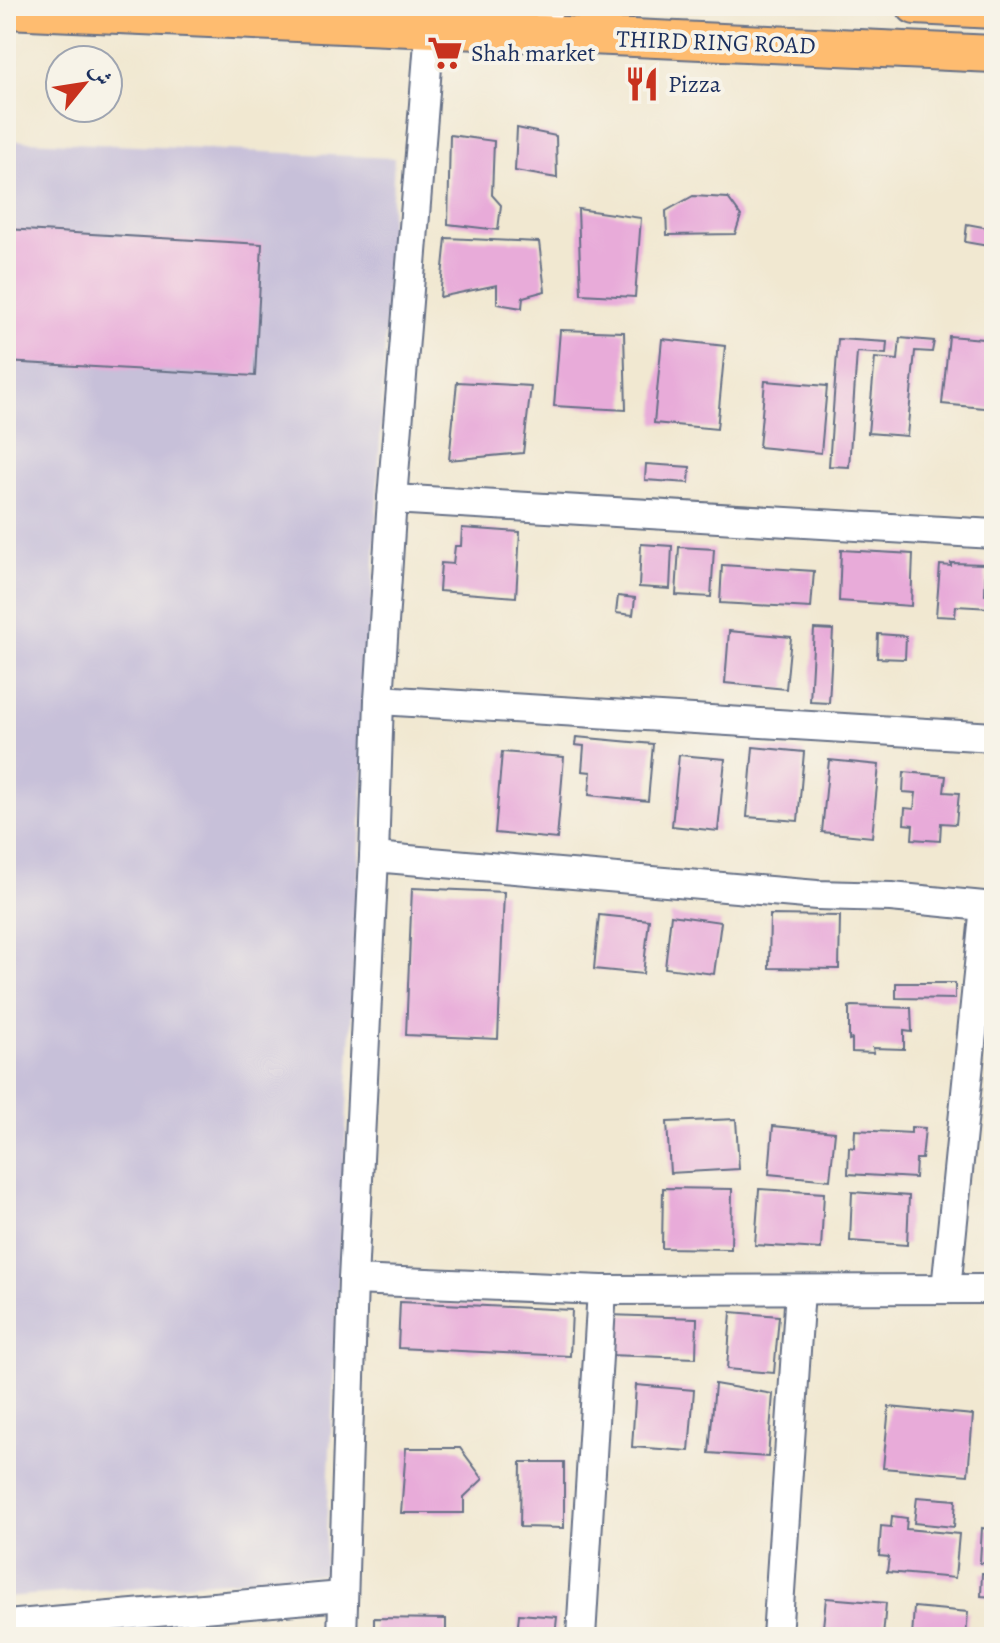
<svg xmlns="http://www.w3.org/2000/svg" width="1000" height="1643" font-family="Alegreya,Amiri,serif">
	<rect width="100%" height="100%" fill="#f7f3e8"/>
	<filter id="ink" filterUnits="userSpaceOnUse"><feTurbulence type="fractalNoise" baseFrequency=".0125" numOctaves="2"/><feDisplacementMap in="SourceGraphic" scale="16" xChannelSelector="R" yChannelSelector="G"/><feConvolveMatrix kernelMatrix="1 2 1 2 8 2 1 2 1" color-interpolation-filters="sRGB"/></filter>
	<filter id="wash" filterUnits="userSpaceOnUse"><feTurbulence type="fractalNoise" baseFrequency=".006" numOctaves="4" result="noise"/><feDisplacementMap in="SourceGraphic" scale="32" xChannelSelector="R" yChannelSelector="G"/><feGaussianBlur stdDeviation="1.8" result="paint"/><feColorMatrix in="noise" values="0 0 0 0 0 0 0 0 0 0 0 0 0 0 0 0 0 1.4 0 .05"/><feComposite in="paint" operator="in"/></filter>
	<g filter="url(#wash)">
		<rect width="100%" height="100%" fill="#f1e8d1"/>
		<polygon fill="#c7c0d9" points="6,140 394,158 324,1574 6,1597"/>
		<g id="blocks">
			<g fill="#e8abd9">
				<polygon points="517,128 556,136 557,178 515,171"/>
				<polygon points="450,135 494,141 492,195 501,205 498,230 448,224"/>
				<polygon points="693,196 728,198 741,216 735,234 667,235 666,211"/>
				<polygon points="578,209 641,218 635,297 581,294"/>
				<polygon points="967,224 994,229 994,247 965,242"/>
				<polygon points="6,229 262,244 255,376 6,362"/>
				<polygon points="446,238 539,242 545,291 523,297 522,308 497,304 497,285 440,297"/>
				<polygon points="560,330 624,332 626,410 554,406"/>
				<polygon points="949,336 994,340 994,409 942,404"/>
				<polygon points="900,338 934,341 932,352 915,351 907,436 868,433 875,358 898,360"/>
				<polygon points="662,339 725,346 717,429 654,423"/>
				<polygon points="838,339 887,342 886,354 857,352 849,467 829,466"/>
				<polygon points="765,381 827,386 821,453 759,447"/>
				<polygon points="457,382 531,386 523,453 449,460"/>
				<polygon points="646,464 690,467 689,483 645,480"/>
				<polygon points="462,528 520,532 516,597 439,591 441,563 453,564 455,546 461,546"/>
				<polygon points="641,544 672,546 670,589 639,587"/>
				<polygon points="679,547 714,549 711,597 676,595"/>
				<polygon points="841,550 913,554 911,606 839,601"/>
				<polygon points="951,563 986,564 985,595 992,595 991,608 956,606 955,617 936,616 940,565 951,566"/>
				<polygon points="722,565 814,571 811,608 720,603"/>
				<polygon points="618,596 635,598 633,615 616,613"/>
				<polygon points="814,629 833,630 829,703 810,702"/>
				<polygon points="729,631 791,637 786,689 725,683"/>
				<polygon points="878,634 906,636 905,659 877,658"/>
				<polygon points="576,737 653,744 648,801 589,795 591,772 582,771 584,746 575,745"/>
				<polygon points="753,747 804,752 798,821 747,817"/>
				<polygon points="502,752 564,757 557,839 495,833"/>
				<polygon points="679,755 725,759 718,831 672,826"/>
				<polygon points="829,760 879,765 872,837 822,832"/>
				<polygon points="904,772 946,776 944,792 959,793 956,824 941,823 940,841 912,839 913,825 904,824 905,808 914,809 916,793 903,792"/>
				<polygon points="412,888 504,892 498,1039 406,1035"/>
				<polygon points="599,915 649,920 643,974 594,969"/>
				<polygon points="671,915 721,922 714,974 665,968"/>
				<polygon points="770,915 840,916 839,969 769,968"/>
				<polygon points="896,983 955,983 955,999 896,998"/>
				<polygon points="852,1006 911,1008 912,1032 904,1031 904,1049 873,1048 874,1053 852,1052 852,1039 849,1040 849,1007"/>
				<polygon points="736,1119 739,1169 670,1173 667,1122"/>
				<polygon points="773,1126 835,1132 830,1180 769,1174"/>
				<polygon points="911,1127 925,1128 922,1159 916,1159 915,1178 848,1174 849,1147 854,1148 855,1130 911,1133"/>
				<polygon points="663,1188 732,1189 731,1249 662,1248"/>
				<polygon points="759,1189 824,1193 821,1249 755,1245"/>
				<polygon points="852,1192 909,1196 907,1245 850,1241"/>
				<polygon points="400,1302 572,1310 570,1356 398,1348"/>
				<polygon points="731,1312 779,1316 774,1373 727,1369"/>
				<polygon points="608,1315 697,1318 696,1358 607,1355"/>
				<polygon points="715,1384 773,1394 768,1457 709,1453"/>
				<polygon points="636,1385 694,1390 689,1451 632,1447"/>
				<polygon points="889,1407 973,1415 968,1475 883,1468"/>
				<polygon points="406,1448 460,1448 483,1479 464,1497 464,1513 401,1513"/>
				<polygon points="521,1462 564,1462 564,1528 520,1527"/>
				<polygon points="917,1497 956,1500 954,1527 914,1523"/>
				<polygon points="892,1516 907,1518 906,1529 959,1534 955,1578 887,1572 889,1557 879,1556 881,1526 891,1527"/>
				<polygon points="982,1528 994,1530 994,1564 980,1563"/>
				<polygon points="982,1573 994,1574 994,1597 981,1596"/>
				<polygon points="826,1598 886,1603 883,1637 822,1637"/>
				<polygon points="914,1607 968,1612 966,1637 912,1637"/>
				<polygon points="519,1614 557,1617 555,1637 517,1637"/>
				<polygon points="374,1618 446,1619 446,1637 374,1637"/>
				<polygon points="623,1629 669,1633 668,1637 622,1637"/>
			</g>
		</g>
	</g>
	<g filter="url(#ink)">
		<use href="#blocks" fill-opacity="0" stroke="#667086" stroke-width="2"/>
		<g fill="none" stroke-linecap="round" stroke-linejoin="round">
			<g stroke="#667086" stroke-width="32">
				<g id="minor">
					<polyline points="547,35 547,6"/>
					<polyline points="392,499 994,534"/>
					<polyline points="379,700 994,737"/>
					<polyline points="374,857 817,895 891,897 994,907"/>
					<polyline points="353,1280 602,1290 994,1289"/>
					<polyline points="946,1289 985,906"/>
					<polyline points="6,1625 342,1596"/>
					<polyline points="342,1637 353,1280 374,857 379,700 392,499 430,30"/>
					<polyline points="581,1637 602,1290"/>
					<polyline points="777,1637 800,1290"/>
				</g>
			</g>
			<g stroke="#667086" stroke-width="40">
				<g id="major">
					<polyline points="915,6 994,10"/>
					<polyline points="6,10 994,54"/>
				</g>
			</g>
			<use href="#minor" stroke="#fff" stroke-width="28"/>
			<use href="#major" stroke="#febc70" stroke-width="36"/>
		</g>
	</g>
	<defs>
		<g id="supermarket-bare" transform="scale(2.76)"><path d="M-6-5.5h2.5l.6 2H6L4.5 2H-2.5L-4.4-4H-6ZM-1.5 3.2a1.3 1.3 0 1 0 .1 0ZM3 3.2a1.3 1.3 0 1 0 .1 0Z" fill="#c8321e" stroke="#f7f3e8" stroke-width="2.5" paint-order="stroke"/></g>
		<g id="restaurant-bare" transform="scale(2.76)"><path d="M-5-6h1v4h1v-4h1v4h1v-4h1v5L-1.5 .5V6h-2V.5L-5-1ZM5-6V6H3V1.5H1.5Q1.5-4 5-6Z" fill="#c8321e" stroke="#f7f3e8" stroke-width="2.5" paint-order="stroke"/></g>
	</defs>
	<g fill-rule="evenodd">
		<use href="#supermarket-bare" x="445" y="53"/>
		<use href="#restaurant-bare" x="642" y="84"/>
	</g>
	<g text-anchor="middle" stroke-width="8" stroke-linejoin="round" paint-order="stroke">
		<g font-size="24" fill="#1b2f5e" stroke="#f7f3e8">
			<text transform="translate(716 42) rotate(2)" y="8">THIRD RING ROAD</text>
		</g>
		<g font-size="24" fill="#1b2f5e" stroke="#f7f3e8" text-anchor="start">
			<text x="471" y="61">Shah market</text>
			<text x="668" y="92">Pizza</text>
		</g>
	</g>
	<rect width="1000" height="1643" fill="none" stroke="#f7f3e8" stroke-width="32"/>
	<g transform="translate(84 84) rotate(60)"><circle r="38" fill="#f7f3e8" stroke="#9fa5b1" stroke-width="2"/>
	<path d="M0-6L14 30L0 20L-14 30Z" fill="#c8321e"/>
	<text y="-12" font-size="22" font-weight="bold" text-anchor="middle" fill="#1b2f5e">ش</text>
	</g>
</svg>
